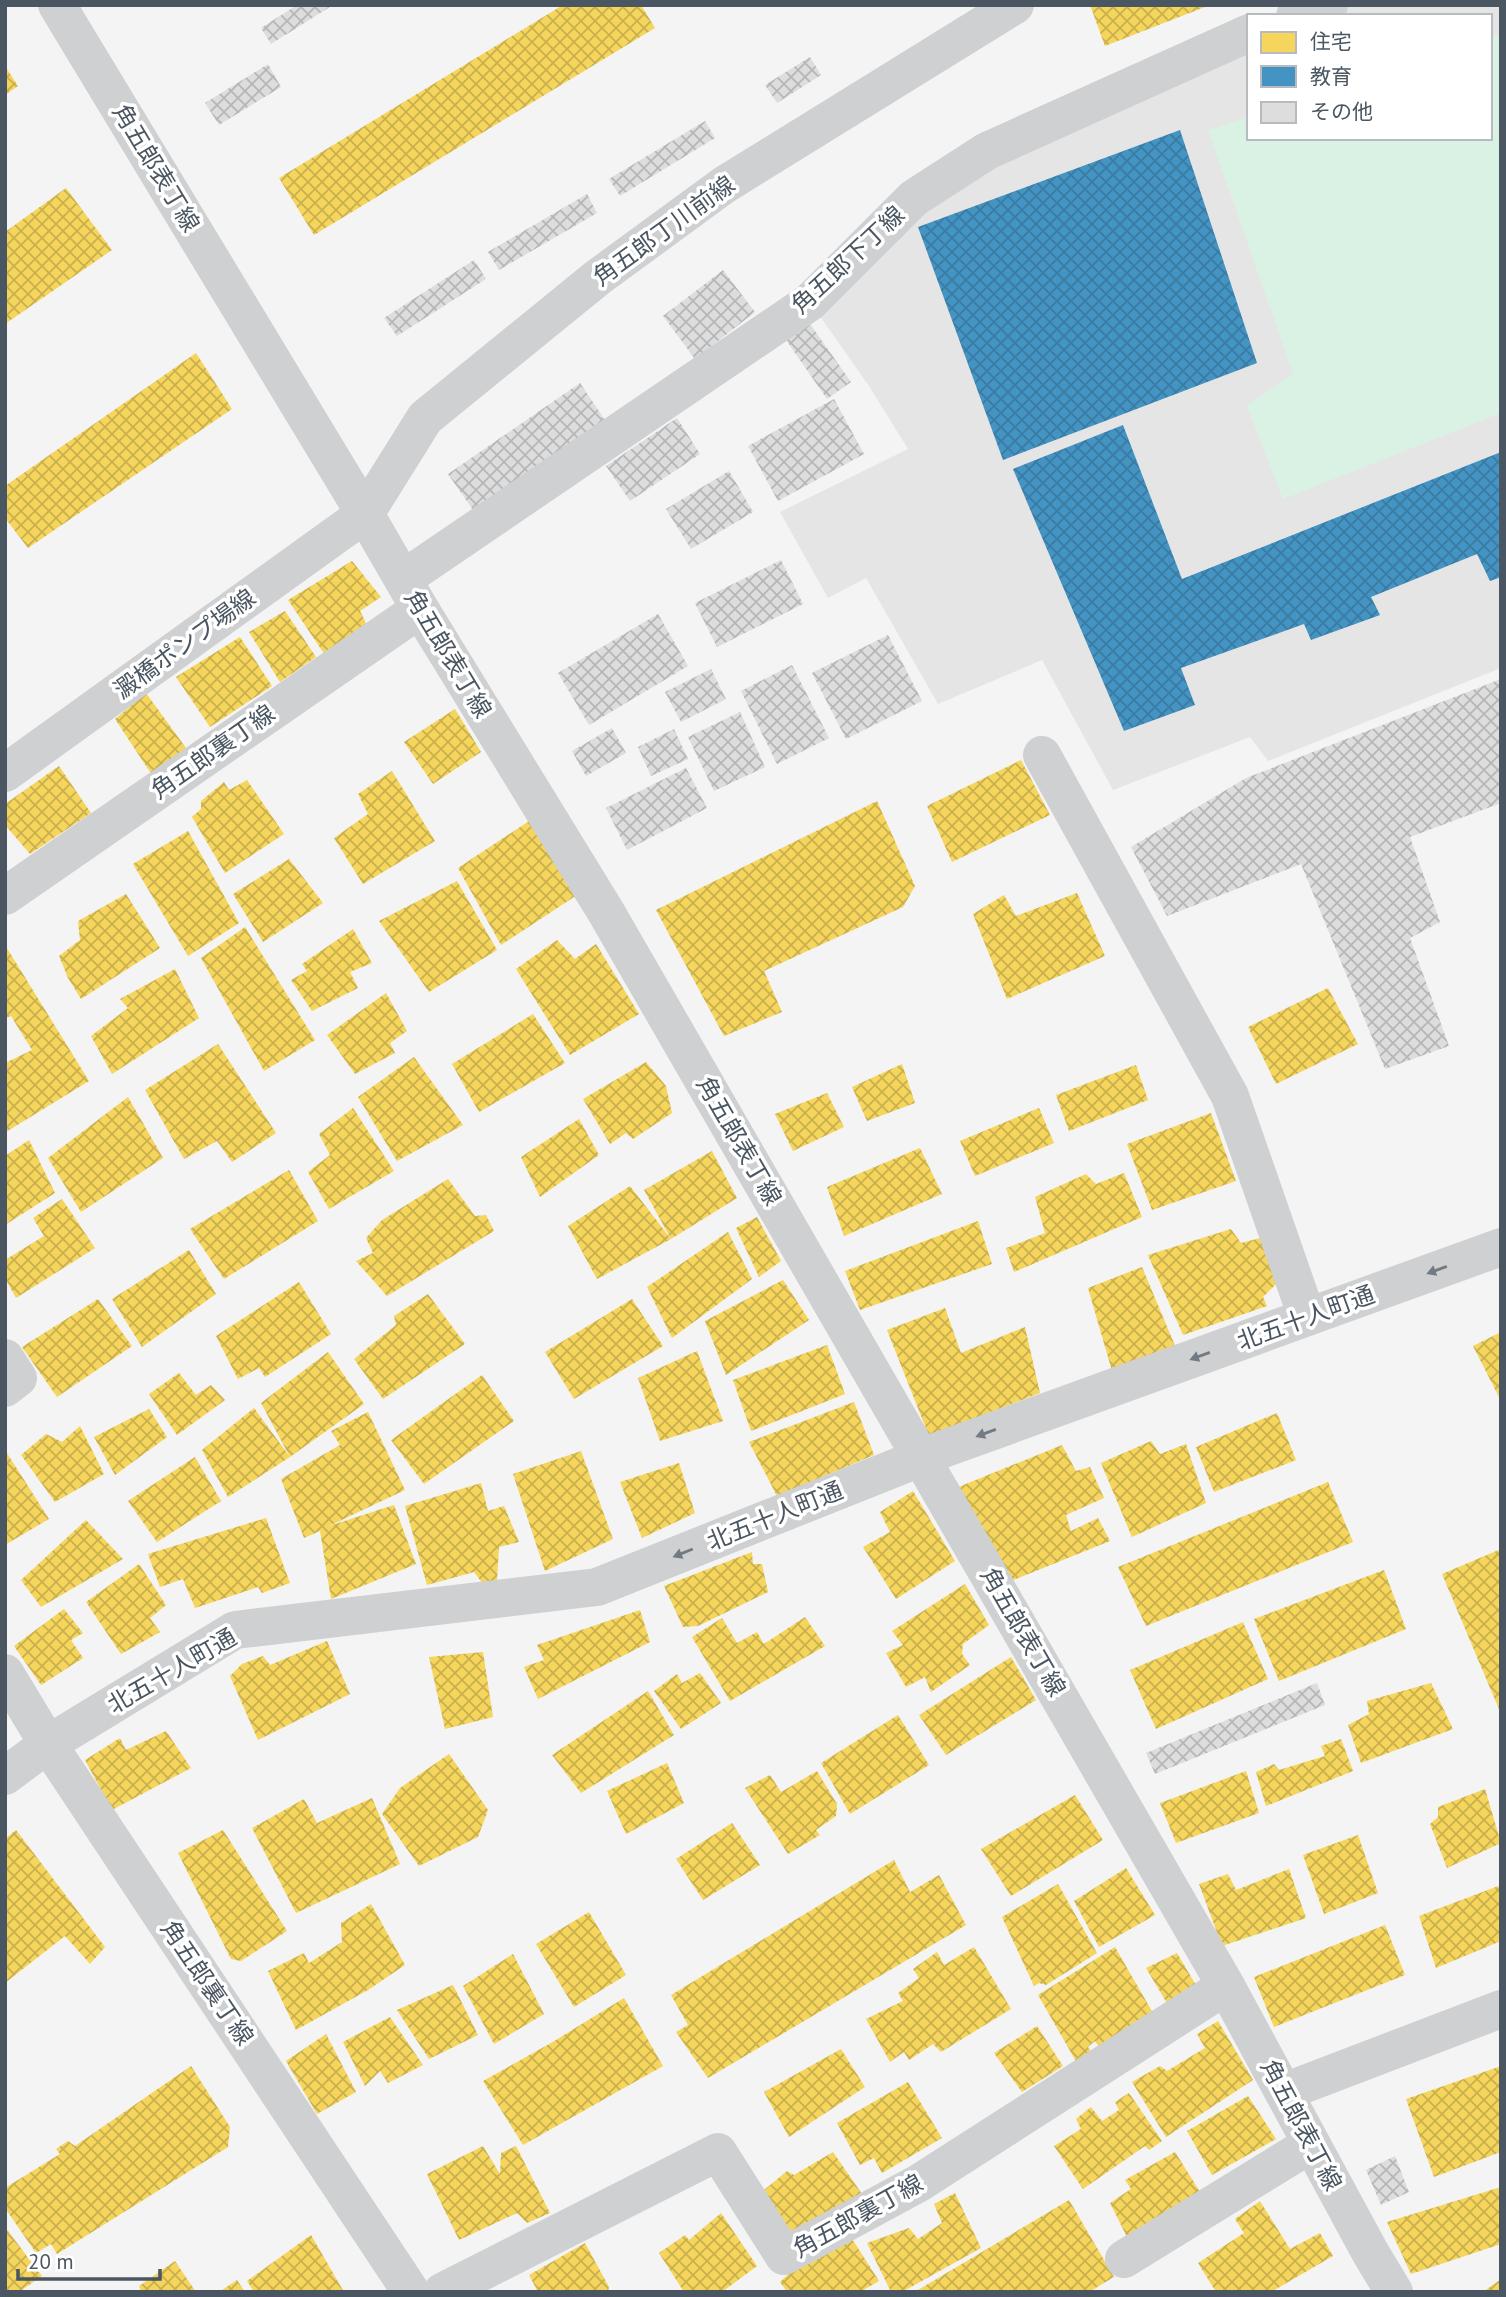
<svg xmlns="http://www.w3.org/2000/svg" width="1506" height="2297" font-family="'PT Sans','Noto Sans JP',sans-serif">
	<defs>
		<pattern id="homes-cross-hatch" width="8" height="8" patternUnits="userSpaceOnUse" patternTransform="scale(1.75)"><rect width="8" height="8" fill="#f6d55c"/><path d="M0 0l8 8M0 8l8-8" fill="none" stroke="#c9b04f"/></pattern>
		<pattern id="schools-cross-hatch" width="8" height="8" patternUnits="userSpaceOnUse" patternTransform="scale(1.75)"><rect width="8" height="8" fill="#4393c3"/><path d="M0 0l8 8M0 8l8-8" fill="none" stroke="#3a7ba2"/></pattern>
		<pattern id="building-cross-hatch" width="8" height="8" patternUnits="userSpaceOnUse" patternTransform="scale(1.75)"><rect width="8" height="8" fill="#ddddde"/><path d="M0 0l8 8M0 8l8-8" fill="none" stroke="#b5b6b7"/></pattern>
	</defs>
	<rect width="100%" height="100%" fill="#f4f4f4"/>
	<polygon fill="#e6e5e6" points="1329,5 1501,5 1501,668 1268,761 1250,737 1113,790 1042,660 938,704 866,578 828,598 780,512 908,449 869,386 810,302 914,198 1249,33 1249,138 1490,138 1490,16 1295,16"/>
	<polygon fill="#d9f2e3" points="1501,34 1501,413 1283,499 1247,406 1293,373 1208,130 1249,117 1249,138 1490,138 1490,37"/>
	<g fill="url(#homes-cross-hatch)">
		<polygon points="563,5 641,5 655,28 314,235 279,178"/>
		<polygon points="1090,5 1210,5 1105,46"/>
		<polygon points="5,66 18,86 5,95"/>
		<polygon points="66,188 112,250 5,324 5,232"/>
		<polygon points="196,353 232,409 28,548 5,518 5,486"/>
		<polygon points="352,561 381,597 360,611 369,629 327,658 288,600"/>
		<polygon points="285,611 316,657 280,682 249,632"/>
		<polygon points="240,637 272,686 210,727 176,677"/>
		<polygon points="146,693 186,748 152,775 115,719"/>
		<polygon points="455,709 481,752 433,784 404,742"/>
		<polygon points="1021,760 1050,815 952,862 927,806"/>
		<polygon points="59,766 91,813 30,854 5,825 5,804"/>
		<polygon points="392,771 435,841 363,884 334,838 368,814 358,794"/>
		<polygon points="247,780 284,834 225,873 192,817 201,809 201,801 224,782 229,790"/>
		<polygon points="877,801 915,886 903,907 764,971 782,1012 724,1036 656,910"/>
		<polygon points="529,821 577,895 501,945 458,868"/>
		<polygon points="188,831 239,923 188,956 133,864"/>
		<polygon points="289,859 323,903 263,942 233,894"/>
		<polygon points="457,881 497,950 429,992 379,921"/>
		<polygon points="1077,893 1105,956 1007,999 973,914 1004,895 1016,916"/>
		<polygon points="126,894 160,948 81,999 68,978 59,956 80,940 78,921"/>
		<polygon points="245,927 315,1040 264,1071 201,958"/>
		<polygon points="353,929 372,963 350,972 358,988 312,1011 291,980 307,971 302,964"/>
		<polygon points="557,940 575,959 596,944 639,1014 570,1055 516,969"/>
		<polygon points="5,945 89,1081 6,1132 5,1063 32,1050 11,1016 5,1018"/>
		<polygon points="175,969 199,1018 112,1074 91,1036 128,1008 120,999"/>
		<polygon points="1328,988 1358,1044 1276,1084 1248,1027"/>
		<polygon points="386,993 407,1031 390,1043 395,1053 355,1074 327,1035"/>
		<polygon points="533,1014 565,1063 479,1112 452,1064"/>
		<polygon points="218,1044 276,1133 232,1162 217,1141 184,1159 145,1090"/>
		<polygon points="414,1057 463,1125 397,1161 358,1097"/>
		<polygon points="646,1062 666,1086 672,1113 633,1139 626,1133 610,1144 583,1099"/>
		<polygon points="902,1064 915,1103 867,1121 852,1087"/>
		<polygon points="1136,1065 1148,1100 1069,1131 1056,1095"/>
		<polygon points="827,1093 844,1127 793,1151 775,1114"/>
		<polygon points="128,1097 163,1158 81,1212 48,1158"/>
		<polygon points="353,1108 394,1171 329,1209 308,1172 330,1155 319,1134"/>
		<polygon points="1039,1108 1054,1143 975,1176 960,1141"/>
		<polygon points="1211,1113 1236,1181 1152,1210 1127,1144"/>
		<polygon points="579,1119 599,1155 540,1197 521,1157"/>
		<polygon points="29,1140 55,1193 5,1225 5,1156"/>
		<polygon points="920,1148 942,1194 844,1236 827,1187"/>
		<polygon points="712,1151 737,1198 671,1239 644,1190"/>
		<polygon points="289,1170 318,1221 224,1279 190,1229"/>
		<polygon points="1124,1173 1142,1217 1014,1272 1006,1248 1045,1233 1035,1197 1086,1174 1096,1184"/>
		<polygon points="448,1179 475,1216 486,1215 494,1231 387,1296 356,1261 373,1253 366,1238 382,1220"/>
		<polygon points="630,1186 671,1239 597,1279 568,1226"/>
		<polygon points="62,1199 95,1248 16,1298 5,1278 5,1260 44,1236 33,1218"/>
		<polygon points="757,1217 781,1261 759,1277 736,1228"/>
		<polygon points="978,1221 992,1264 860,1310 845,1271"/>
		<polygon points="1231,1229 1241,1243 1260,1238 1279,1281 1263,1297 1267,1306 1183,1335 1148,1255"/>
		<polygon points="728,1232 752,1279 672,1338 647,1287"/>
		<polygon points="189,1250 216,1294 142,1347 112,1299"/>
		<polygon points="1142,1267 1176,1348 1112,1371 1088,1288"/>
		<polygon points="783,1280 809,1320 726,1375 705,1321"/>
		<polygon points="299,1282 331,1334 265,1377 259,1368 238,1379 216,1336"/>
		<polygon points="428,1294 465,1344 383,1399 354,1359 396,1325 394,1316"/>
		<polygon points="98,1299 132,1346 57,1397 22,1347"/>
		<polygon points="632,1299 663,1346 574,1399 545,1352"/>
		<polygon points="945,1308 961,1353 1025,1327 1040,1393 929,1436 887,1330"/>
		<polygon points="1501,1332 1501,1401 1473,1346"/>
		<polygon points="827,1345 845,1394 751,1431 733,1380"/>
		<polygon points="697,1351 723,1421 660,1441 638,1378"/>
		<polygon points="328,1352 364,1404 290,1457 261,1403"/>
		<polygon points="179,1373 196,1395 211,1385 225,1400 177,1435 149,1394"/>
		<polygon points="482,1375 514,1421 424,1484 391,1440"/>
		<polygon points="854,1402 874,1455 777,1496 749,1442"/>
		<polygon points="254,1408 290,1457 228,1497 202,1450"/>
		<polygon points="149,1409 167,1437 115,1475 94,1437"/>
		<polygon points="368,1412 405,1490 329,1526 394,1505 416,1564 331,1599 320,1531 304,1538 281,1479 340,1445 331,1431"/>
		<polygon points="1277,1413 1296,1460 1214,1492 1196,1447"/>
		<polygon points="80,1426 104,1474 55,1502 21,1455 46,1434 62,1442"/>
		<polygon points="1151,1441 1160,1454 1186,1444 1206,1503 1132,1537 1101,1463"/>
		<polygon points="1062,1445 1076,1471 1090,1467 1104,1498 1066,1515 1071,1531 1098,1518 1110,1541 1011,1581 956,1488"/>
		<polygon points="5,1450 49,1519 5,1545"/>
		<polygon points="581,1451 613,1539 545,1571 513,1474"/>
		<polygon points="195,1457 221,1501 157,1542 128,1501"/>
		<polygon points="679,1463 695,1513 642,1538 620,1482"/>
		<polygon points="1328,1482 1353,1542 1146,1626 1118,1567"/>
		<polygon points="481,1483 488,1511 504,1506 519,1542 499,1547 497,1580 483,1584 474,1572 427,1585 405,1506"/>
		<polygon points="913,1491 955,1561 896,1599 863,1547 890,1532 880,1512"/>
		<polygon points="266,1518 290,1583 262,1593 258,1587 195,1608 183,1579 160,1587 148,1554"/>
		<polygon points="86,1520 123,1559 41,1607 21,1580"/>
		<polygon points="1501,1549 1501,1714 1442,1574"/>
		<polygon points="752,1552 753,1564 762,1564 768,1592 698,1626 683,1627 664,1586"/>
		<polygon points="139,1564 166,1605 150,1618 160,1632 121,1654 86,1602"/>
		<polygon points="1384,1570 1406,1629 1279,1681 1254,1619"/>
		<polygon points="965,1584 989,1625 963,1644 962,1654 970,1665 931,1692 925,1677 906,1687 886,1653 903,1645 892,1631"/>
		<polygon points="64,1609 83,1633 71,1640 83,1658 41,1685 14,1646"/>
		<polygon points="640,1610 650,1642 538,1699 524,1667 544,1660 537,1645"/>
		<polygon points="805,1617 825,1646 730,1701 692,1637 722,1618 737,1643 757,1632 764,1644"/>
		<polygon points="1243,1622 1268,1679 1156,1729 1130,1670"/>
		<polygon points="327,1641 350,1694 258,1740 230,1676 242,1664 263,1656 270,1665"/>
		<polygon points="483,1652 493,1717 445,1729 429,1657"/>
		<polygon points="1011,1657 1036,1700 946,1755 919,1715"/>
		<polygon points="700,1673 721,1703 681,1729 654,1691 677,1674 682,1683"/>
		<polygon points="1431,1683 1453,1729 1361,1763 1348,1725 1369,1714 1367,1701"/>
		<polygon points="648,1691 674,1735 581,1793 552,1755"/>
		<polygon points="898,1715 929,1765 850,1814 821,1763"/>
		<polygon points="166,1731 191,1768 112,1810 85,1760 120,1738 126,1750"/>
		<polygon points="1341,1739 1353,1771 1266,1806 1256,1772 1274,1764 1279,1770 1325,1756 1321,1746"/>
		<polygon points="449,1754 488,1810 478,1837 419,1866 382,1814 400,1788"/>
		<polygon points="667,1763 684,1803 626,1834 607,1791"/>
		<polygon points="817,1771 837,1804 836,1816 816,1830 820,1835 788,1854 745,1788 770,1775 781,1792"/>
		<polygon points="1246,1771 1259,1813 1176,1843 1160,1803"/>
		<polygon points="1485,1789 1501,1843 1447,1868 1430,1824 1438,1817 1438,1807"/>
		<polygon points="1075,1795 1103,1840 1011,1896 981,1849"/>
		<polygon points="372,1798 400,1864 296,1913 252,1828 304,1799 317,1823"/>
		<polygon points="732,1823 760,1865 703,1900 676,1859"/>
		<polygon points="16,1830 105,1947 90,1964 65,1936 5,1983 5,1839"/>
		<polygon points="223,1830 287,1931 241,1961 231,1959 178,1853"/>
		<polygon points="1358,1835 1378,1893 1324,1914 1303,1855"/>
		<polygon points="894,1860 910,1892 939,1875 966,1925 708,2078 676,2032 688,2025 671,1995"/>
		<polygon points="1126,1868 1155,1915 1099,1947 1074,1901"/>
		<polygon points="1289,1869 1306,1918 1222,1946 1199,1884 1228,1874 1236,1890"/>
		<polygon points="1058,1884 1097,1953 1046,1985 1039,1983 1034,1986 1002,1917"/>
		<polygon points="1501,1885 1501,1941 1436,1968 1419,1916"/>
		<polygon points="371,1904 405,1965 368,1990 296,2030 268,1971 304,1953 309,1963 342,1942 341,1923"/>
		<polygon points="589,1912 626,1975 574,2007 536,1944"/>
		<polygon points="1385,1925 1405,1975 1274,2027 1254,1977"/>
		<polygon points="974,1947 1011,2009 941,2052 933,2044 909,2060 904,2052 890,2062 866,2019 903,2001 898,1993 919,1978 913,1969 937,1952 944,1965"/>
		<polygon points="1115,1947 1157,2020 1103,2053 1095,2041 1088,2047 1093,2054 1077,2063 1038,1995"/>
		<polygon points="1177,1953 1200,1992 1171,2010 1146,1968"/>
		<polygon points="513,1954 544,2014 494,2044 463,1986"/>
		<polygon points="453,1985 478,2035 429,2059 397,2010"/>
		<polygon points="624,1998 663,2066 523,2145 483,2081 551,2043"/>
		<polygon points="390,2017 423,2065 388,2083 380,2071 365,2086 343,2042"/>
		<polygon points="1218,2021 1253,2080 1166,2137 1132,2082 1160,2066 1167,2071 1205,2048 1197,2034"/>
		<polygon points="1037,2026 1063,2066 1022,2092 994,2053"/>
		<polygon points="326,2034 356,2092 317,2114 286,2061"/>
		<polygon points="841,2049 865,2087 789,2137 764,2092"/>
		<polygon points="191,2066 230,2127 228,2147 57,2254 51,2244 36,2253 5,2208 5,2188 60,2154 56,2149 68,2141 75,2146"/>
		<polygon points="1501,2066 1501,2152 1434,2177 1406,2099"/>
		<polygon points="908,2082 942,2138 882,2173 874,2158 860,2165 837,2123"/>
		<polygon points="1129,2093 1162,2141 1149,2150 1145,2146 1083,2189 1054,2146 1081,2129 1076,2119 1091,2107 1102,2121 1119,2110 1115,2102"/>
		<polygon points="1248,2096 1276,2139 1212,2175 1187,2131"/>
		<polygon points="483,2146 500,2174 501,2153 516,2146 550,2213 527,2223 517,2213 459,2240 427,2174"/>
		<polygon points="833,2152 862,2194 793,2236 764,2190 787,2171 794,2175"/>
		<polygon points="1175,2152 1202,2195 1129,2241 1110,2203 1131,2189 1125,2180"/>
		<polygon points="1501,2187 1501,2244 1411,2274 1387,2222"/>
		<polygon points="955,2193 981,2248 902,2292 891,2292 867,2243 909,2228 918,2239 942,2223 934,2204"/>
		<polygon points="1069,2200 1114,2277 1089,2292 919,2292 918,2290"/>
		<polygon points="1260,2201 1290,2249 1320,2233 1333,2256 1271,2292 1216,2292 1198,2263 1244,2233 1235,2219"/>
		<polygon points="721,2213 757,2266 722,2292 684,2292 659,2253 685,2235 689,2240"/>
		<polygon points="5,2227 42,2276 19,2292 5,2292"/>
		<polygon points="849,2234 879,2281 860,2292 787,2292 780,2282 800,2263"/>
		<polygon points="311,2235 344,2292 254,2292 247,2281"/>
		<polygon points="585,2243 609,2287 608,2292 538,2292 529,2275"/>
		<polygon points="175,2261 196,2292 141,2292 139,2286"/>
		<polygon points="1501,2279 1501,2292 1483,2292"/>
		<polygon points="237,2280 245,2292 219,2292"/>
	</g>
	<g fill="url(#schools-cross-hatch)">
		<polygon points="1180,130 1257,363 1003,460 918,227"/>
		<polygon points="1123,425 1182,579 1501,452 1501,577 1490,581 1477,554 1371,597 1380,615 1311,640 1304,624 1181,668 1195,705 1124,731 1013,469"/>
	</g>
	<g fill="url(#building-cross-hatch)">
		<polygon points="297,5 333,5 271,44 261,28"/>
		<polygon points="810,57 821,75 777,103 765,85"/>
		<polygon points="268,64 281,87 219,125 205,103"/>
		<polygon points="705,121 715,138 620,196 609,179"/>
		<polygon points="587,194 597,213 499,270 488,252"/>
		<polygon points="474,260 486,279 397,336 384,318"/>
		<polygon points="723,270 755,312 695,359 663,316"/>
		<polygon points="808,321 851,382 827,399 784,337"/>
		<polygon points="580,383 611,429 480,520 448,474"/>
		<polygon points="834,399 864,454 778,501 748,446"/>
		<polygon points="677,418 700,454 630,501 606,466"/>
		<polygon points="729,471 753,512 691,549 666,509"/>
		<polygon points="781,560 803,604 717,647 695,603"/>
		<polygon points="658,614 688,666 589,725 558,673"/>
		<polygon points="888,635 922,701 846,739 812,673"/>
		<polygon points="792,665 829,738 777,764 741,691"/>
		<polygon points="711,669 726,699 681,722 665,692"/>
		<polygon points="1501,679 1501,803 1410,837 1440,922 1410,938 1449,1046 1385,1069 1301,864 1167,916 1131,847 1246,778"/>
		<polygon points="740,712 765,767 714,791 688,737"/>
		<polygon points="612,728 626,753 586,776 572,751"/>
		<polygon points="674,729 688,759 651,776 638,747"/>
		<polygon points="686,768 707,808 627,850 606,808"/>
		<polygon points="1317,1683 1325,1705 1155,1774 1146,1753"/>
		<polygon points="1395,2156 1409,2192 1381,2205 1366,2170"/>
	</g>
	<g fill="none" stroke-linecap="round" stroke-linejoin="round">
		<g stroke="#ced0d2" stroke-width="38">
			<polyline points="57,5 365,514 420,609 606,912 1226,1986 1370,2252 1394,2292"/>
			<polyline points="1295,16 1329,5"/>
			<polyline points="403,579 810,302 914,198 987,151 1249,33"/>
			<polyline points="1042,755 1230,1096 1307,1317"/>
			<polyline points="5,773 365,514 425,418 597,278 724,185 1015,5"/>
			<polyline points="5,896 420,609"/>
			<polyline points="5,1358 18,1378 5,1388"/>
			<polyline points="5,1673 48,1744 411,2292"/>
			<polyline points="5,1776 48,1744 235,1630 597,1587 935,1452 1501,1247"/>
			<polyline points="1284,2092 1501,2009"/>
			<polyline points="1124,2259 1311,2144"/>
			<polyline points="442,2292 718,2152 784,2256 919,2183 1226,1986"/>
		</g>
	</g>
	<defs><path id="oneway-solid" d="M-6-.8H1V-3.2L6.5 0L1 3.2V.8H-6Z" transform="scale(1.75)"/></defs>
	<g fill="#727b83">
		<use href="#oneway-solid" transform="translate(1437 1270) rotate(160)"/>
		<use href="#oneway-solid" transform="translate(1200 1356) rotate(160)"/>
		<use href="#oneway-solid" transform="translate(986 1433) rotate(160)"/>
		<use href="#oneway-solid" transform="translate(683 1553) rotate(158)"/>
	</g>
	<g text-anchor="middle" stroke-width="7" stroke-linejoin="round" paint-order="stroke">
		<g font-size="24" fill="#4a5661" stroke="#fff">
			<text transform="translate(156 168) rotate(59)" y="8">角五郎表丁線</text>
			<text transform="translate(664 231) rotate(-36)" y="8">角五郎丁川前線</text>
			<text transform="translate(848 260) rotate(-43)" y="8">角五郎下丁線</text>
			<text transform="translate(185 644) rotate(-36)" y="8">澱橋ポンプ場線</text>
			<text transform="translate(448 654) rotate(59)" y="8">角五郎表丁線</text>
			<text transform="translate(213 752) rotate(-35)" y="8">角五郎裏丁線</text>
			<text transform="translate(739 1141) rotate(60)" y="8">角五郎表丁線</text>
			<text transform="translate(1306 1318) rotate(-20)" y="8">北五十人町通</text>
			<text transform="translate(775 1516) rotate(-22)" y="8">北五十人町通</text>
			<text transform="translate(1023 1632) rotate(60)" y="8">角五郎表丁線</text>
			<text transform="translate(172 1671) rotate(-30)" y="8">北五十人町通</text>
			<text transform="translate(207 1983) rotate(56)" y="8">角五郎裏丁線</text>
			<text transform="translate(1301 2125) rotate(62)" y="8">角五郎表丁線</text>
			<text transform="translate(858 2216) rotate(-29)" y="8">角五郎裏丁線</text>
		</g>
	</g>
	<rect width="1506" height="2297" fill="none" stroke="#4a5661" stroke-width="14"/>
	<rect x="1247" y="14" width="245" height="126" fill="#ffffff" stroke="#b7bbc0" stroke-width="2"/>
	<rect x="1261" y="32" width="35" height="21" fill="#f6d55c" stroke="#b7bbc0" stroke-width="2"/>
	<text x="1310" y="49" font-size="21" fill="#4a5661">住宅</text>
	<rect x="1261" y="66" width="35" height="21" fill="#4393c3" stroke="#b7bbc0" stroke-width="2"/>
	<text x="1310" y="84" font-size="21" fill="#4a5661">教育</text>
	<rect x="1261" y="102" width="35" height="21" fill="#ddddde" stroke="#b7bbc0" stroke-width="2"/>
	<text x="1310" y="119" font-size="21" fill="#4a5661">その他</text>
	<path d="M18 2269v10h142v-10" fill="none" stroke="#4a5661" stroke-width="3.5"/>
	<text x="28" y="2269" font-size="21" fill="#4a5661" stroke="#ffffff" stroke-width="5" paint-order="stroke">20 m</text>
</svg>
